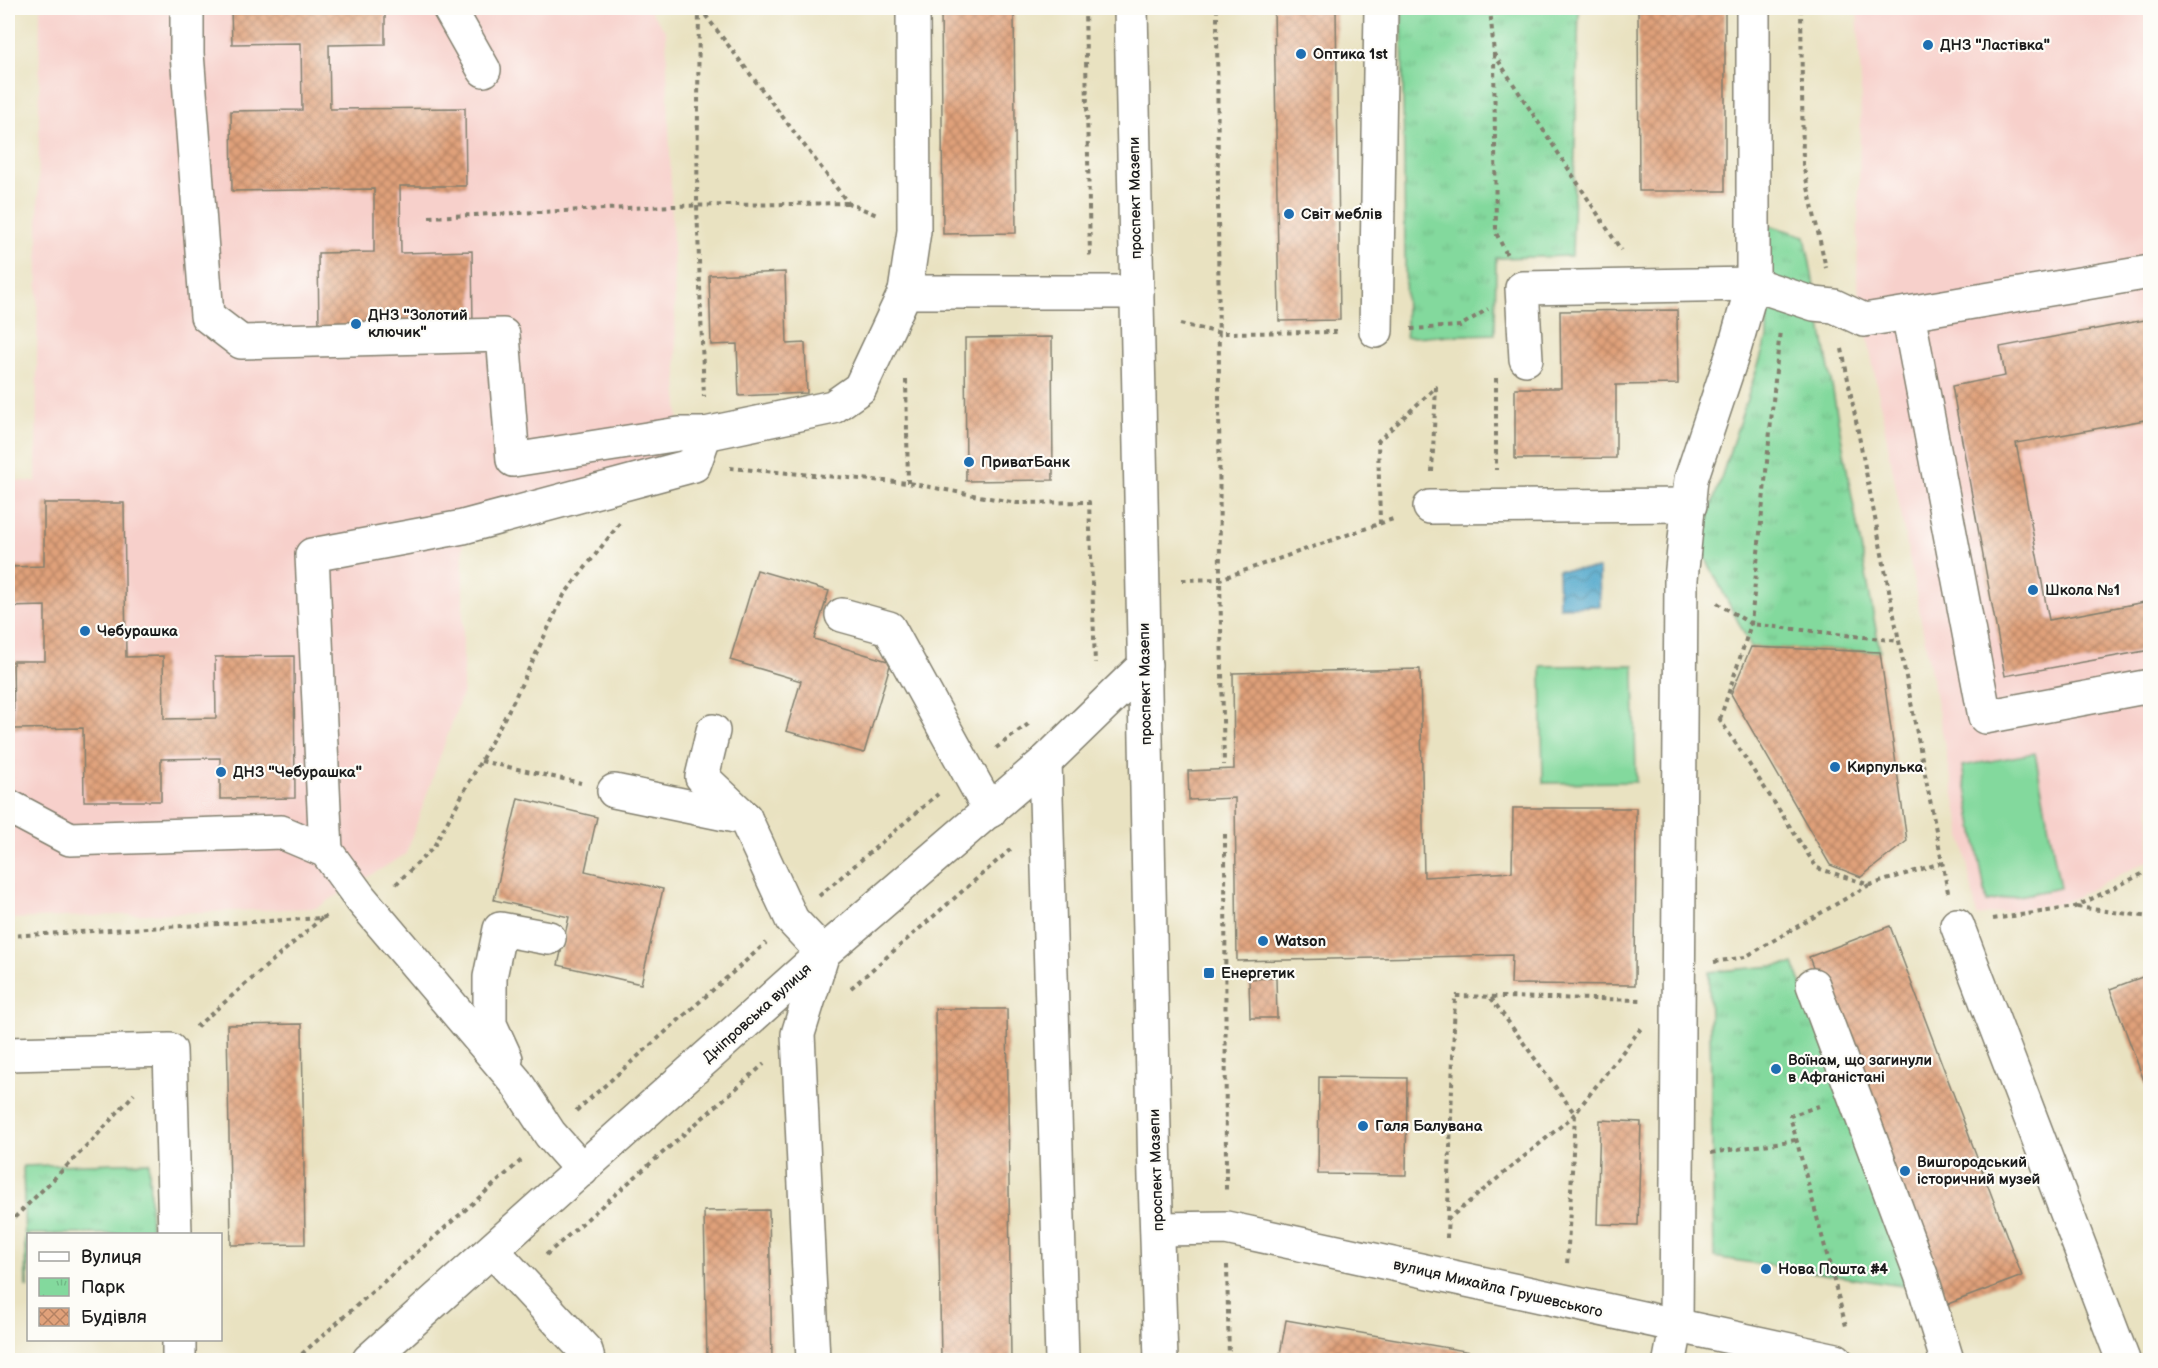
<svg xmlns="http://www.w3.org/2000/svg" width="2158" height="1368" font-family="'Balsamiq Sans',sans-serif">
	<defs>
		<pattern id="park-tufts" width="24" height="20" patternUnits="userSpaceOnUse" patternTransform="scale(1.5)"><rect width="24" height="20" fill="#83d99d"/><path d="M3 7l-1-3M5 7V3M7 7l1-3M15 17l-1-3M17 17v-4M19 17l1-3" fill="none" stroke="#71ba87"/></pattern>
		<pattern id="water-waves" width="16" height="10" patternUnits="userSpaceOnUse" patternTransform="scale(1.5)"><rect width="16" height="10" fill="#4da6ca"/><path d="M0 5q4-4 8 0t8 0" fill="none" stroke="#3f86a3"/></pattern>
		<pattern id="building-cross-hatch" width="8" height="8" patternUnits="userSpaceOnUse" patternTransform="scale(1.5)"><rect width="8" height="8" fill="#e0a17a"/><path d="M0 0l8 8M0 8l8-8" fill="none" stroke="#b58263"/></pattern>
	</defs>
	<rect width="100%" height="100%" fill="#fdfcf7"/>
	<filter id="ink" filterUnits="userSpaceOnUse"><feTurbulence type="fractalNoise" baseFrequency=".0167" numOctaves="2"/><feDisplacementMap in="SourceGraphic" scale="12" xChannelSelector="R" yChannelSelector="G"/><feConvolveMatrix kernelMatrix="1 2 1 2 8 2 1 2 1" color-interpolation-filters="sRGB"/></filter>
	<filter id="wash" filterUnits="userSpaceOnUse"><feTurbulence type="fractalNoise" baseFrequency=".008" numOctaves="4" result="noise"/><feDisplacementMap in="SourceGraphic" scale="24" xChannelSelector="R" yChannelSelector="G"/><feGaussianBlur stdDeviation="1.35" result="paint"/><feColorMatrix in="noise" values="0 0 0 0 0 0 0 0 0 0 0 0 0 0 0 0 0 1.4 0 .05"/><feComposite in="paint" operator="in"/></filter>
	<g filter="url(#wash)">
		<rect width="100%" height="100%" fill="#e9e2c1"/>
		<g fill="#f7d0cb">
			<polygon points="40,8 648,8 666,32 679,434 646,471 463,517 463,691 406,854 316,908 8,919 8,480 36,482"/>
			<polygon points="1857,8 2150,8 2150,860 2063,903 1977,916 1857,281 1861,83"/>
		</g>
		<g fill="#83d99d" stroke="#507a5c" stroke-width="1.5">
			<polygon points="1634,665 1636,782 1543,783 1541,666"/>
			<polygon points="2035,753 2060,888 1987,902 1962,766"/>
		</g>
		<g fill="url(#park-tufts)" stroke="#507a5c" stroke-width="1.5">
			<polygon points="1402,8 1579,8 1572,256 1496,258 1495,334 1406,337"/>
			<polygon points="1768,225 1805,236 1880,652 1751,647 1699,545 1767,338"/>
			<polygon points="1794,964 1915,1288 1714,1257 1709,972"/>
			<polygon points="149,1162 151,1234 28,1234 28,1287 26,1287 23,1166"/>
		</g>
		<polygon fill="url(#water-waves)" stroke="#346173" stroke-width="1.5" points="1599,569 1600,606 1559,607 1558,570"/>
		<g id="blocks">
			<g fill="url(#building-cross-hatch)">
				<polygon points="231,8 385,8 385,44 329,45 330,109 465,108 466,186 400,186 401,253 472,251 473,328 319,330 318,253 374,252 374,189 232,191 231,111 302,110 301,43 232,44"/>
				<polygon points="941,8 1014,8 1016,233 943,234"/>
				<polygon points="1274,8 1336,8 1340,320 1279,321"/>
				<polygon points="1638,8 1725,8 1725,191 1639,191"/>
				<polygon points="785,272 787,344 805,343 807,393 739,396 737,344 711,345 709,275"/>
				<polygon points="1677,310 1678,384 1616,385 1616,458 1515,459 1515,388 1561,388 1560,311"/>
				<polygon points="2150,319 2150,419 2016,443 2049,620 2150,601 2150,650 2005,676 1952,386 2005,376 2000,347"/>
				<polygon points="1052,337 1053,480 966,481 965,338"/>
				<polygon points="44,503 124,503 126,657 163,656 164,719 216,718 215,657 294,656 295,798 220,799 220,758 161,759 161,801 84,801 83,728 14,729 13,661 45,661 45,606 8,607 8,567 44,566"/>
				<polygon points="757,570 829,591 814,639 891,662 864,753 786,731 801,681 730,660"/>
				<polygon points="1751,647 1880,652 1907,841 1861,877 1830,865 1731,694"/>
				<polygon points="1420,669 1424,877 1512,872 1513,808 1636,808 1635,985 1511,984 1512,955 1237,961 1235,798 1189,800 1188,771 1234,769 1233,673"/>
				<polygon points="518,798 597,817 585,871 663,889 641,984 558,965 569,917 494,900"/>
				<polygon points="1890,926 2022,1276 1940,1307 1809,957"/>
				<polygon points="2150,974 2150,1097 2110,989"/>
				<polygon points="1276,978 1277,1018 1250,1018 1249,979"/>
				<polygon points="935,1009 1007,1009 1011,1360 941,1360"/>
				<polygon points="302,1024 305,1244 231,1245 227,1025"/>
				<polygon points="1319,1077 1407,1078 1406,1175 1318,1174"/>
				<polygon points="1600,1120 1641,1122 1638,1225 1597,1224"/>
				<polygon points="769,1210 772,1360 707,1360 704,1211"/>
				<polygon points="1286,1320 1483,1354 1482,1360 1279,1360"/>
			</g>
		</g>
	</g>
	<g filter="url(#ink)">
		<use href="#blocks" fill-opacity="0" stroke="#827f6e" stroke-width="1.5"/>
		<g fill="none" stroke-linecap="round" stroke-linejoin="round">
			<g stroke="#827f6e" stroke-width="36">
				<g id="minor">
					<polyline points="187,8 187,53 207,316 241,342 503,335 513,460 679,434 705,434 833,407 860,388 905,292 1137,292"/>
					<polyline points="449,8 484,70"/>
					<polyline points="1131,8 1155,1179 1161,1360"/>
					<polyline points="2150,272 1908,313 1985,717 2150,686"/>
					<polyline points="905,292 914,231 913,8"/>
					<polyline points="1376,331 1381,8"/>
					<polyline points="1526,359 1522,288 1753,284 1814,304 1834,306 1864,320 1908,313"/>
					<polyline points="1430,507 1690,505"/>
					<polyline points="842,615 889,628 990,811"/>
					<polyline points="713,731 702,777 745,818"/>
					<polyline points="1045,762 1062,1360"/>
					<polyline points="614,791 745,818 792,920 823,953 798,1034 813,1360"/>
					<polyline points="8,806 70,839 281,832 326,851 361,899 516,1082 550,1134 582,1170"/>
					<polyline points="326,851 312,555 463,527 694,465 705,434"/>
					<polyline points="1957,925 2123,1360"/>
					<polyline points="1813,985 1921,1275 1947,1360"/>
					<polyline points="8,1054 170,1050 175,1234"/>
					<polyline points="506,1059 490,1024 490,977 500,929 549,938"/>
					<polyline points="1159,1229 1226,1228 1836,1360"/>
					<polyline points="493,1251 586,1351 588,1360"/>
					<polyline points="179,1340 179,1360"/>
					<polyline points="369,1360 823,953 1045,762 1145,665"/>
					<polyline points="1670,1360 1676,1328 1681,579 1691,479 1734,350 1753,284 1753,8"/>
				</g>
			</g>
			<g stroke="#827f6e" stroke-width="4" stroke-dasharray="4.5 4.5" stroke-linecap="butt">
				<polyline points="699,8 697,205 704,397"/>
				<polyline points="700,8 848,203 877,215"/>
				<polyline points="1085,8 1090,256"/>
				<polyline points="1217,8 1220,579 1224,765"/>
				<polyline points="1490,8 1494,54 1621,250"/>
				<polyline points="1801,8 1803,165 1826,268"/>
				<polyline points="1494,54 1496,233 1508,257"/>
				<polyline points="429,217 672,206 848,203"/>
				<polyline points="1180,324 1221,333 1341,332"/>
				<polyline points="1411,329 1460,326 1488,309"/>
				<polyline points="1842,349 1948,892"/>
				<polyline points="1496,378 1496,470"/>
				<polyline points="906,380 908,483"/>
				<polyline points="730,468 908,483 1017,503 1089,502 1095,663"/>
				<polyline points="1380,524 1378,441 1436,387 1432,472"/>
				<polyline points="1182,580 1220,579 1396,518"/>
				<polyline points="1717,603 1751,624 1898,641"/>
				<polyline points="1719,718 1817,868 1870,885 1941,863"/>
				<polyline points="1720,719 1751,624 1780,330"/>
				<polyline points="996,748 1031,722"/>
				<polyline points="481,761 581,783"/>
				<polyline points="1225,834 1226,1192"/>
				<polyline points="396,884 433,848 512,704 564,595 620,523"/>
				<polyline points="819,896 938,794"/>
				<polyline points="2077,907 2150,917"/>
				<polyline points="1993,919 2075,907 2150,870"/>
				<polyline points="8,936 322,918 330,915"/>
				<polyline points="1714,962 1745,957 1869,885"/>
				<polyline points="851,988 1011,849"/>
				<polyline points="1491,998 1575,1114 1567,1266"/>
				<polyline points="196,1027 322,918"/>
				<polyline points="1819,1106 1790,1116 1846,1326"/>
				<polyline points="576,1111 766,943"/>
				<polyline points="1711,1153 1796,1140"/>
				<polyline points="1447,1220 1572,1117 1642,1027"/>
				<polyline points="8,1224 91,1142 134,1094"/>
				<polyline points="1447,1238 1455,996 1643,1000"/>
				<polyline points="546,1255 764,1064"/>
				<polyline points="1227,1265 1229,1360"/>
				<polyline points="295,1360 524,1158"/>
			</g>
			<use href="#minor" stroke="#fff" stroke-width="33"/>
		</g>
	</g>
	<g fill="#1f6fb2" stroke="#fdfcf7" stroke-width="2">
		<circle cx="1928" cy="45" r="6"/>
		<circle cx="1301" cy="54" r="6"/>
		<circle cx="1289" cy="214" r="6"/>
		<circle cx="356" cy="324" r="6"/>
		<circle cx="969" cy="462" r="6"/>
		<circle cx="2033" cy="590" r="6"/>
		<circle cx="85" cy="631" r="6"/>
		<circle cx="1835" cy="767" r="6"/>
		<circle cx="221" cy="772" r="6"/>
		<circle cx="1263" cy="941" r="6"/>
		<rect x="1203" y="967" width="12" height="12" rx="3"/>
		<circle cx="1776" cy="1069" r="6"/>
		<circle cx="1363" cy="1126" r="6"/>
		<circle cx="1905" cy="1171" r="6"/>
		<circle cx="1766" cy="1269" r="6"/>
	</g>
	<g text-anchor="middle" stroke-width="4.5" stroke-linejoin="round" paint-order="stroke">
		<g font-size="15" font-weight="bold" fill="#1c1c1c" stroke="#fdfcf7" text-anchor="start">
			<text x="1940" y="50">ДНЗ "Ластівка"</text>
			<text x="1313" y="59">Оптика 1st</text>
			<text x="1301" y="219">Світ меблів</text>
			<text x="368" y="320">ДНЗ "Золотий<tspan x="368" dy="17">ключик"</tspan></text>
			<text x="981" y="467">ПриватБанк</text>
			<text x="2045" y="595">Школа №1</text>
			<text x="97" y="636">Чебурашка</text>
			<text x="1847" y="772">Кирпулька</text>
			<text x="233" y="777">ДНЗ "Чебурашка"</text>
			<text x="1275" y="946">Watson</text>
			<text x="1221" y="978">Енергетик</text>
			<text x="1788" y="1065">Воїнам, що загинули<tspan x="1788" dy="17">в Афганістані</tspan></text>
			<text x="1375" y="1131">Галя Балувана</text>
			<text x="1917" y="1167">Вишгородський<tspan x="1917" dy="17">історичний музей</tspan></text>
			<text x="1778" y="1274">Нова Пошта #4</text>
		</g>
		<g font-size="15" fill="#1c1c1c" stroke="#fdfcf7">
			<text transform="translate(1135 198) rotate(-91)" y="5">проспект Мазепи</text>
			<text transform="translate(1145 684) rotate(-91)" y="5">проспект Мазепи</text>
			<text transform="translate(757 1013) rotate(-42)" y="5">Дніпровська вулиця</text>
			<text transform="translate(1156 1170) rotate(-92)" y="5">проспект Мазепи</text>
			<text transform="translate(1498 1288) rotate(13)" y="5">вулиця Михайла Грушевського</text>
		</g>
	</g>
	<rect width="2158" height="1368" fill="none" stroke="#fdfcf7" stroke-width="30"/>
	<rect x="27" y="1233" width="195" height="108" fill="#fdfcf7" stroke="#a3a29f" stroke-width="1.5"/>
	<rect x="39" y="1252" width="30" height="9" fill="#ffffff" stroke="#a3a29f" stroke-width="1.5"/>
	<text x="81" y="1263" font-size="18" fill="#1c1c1c">Вулиця</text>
	<rect x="39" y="1278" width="30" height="18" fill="url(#park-tufts)" stroke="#a3a29f" stroke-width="1.5"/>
	<text x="81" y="1293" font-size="18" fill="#1c1c1c">Парк</text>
	<rect x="39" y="1308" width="30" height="18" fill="url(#building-cross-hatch)" stroke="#a3a29f" stroke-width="1.5"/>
	<text x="81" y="1323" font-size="18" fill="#1c1c1c">Будівля</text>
</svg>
